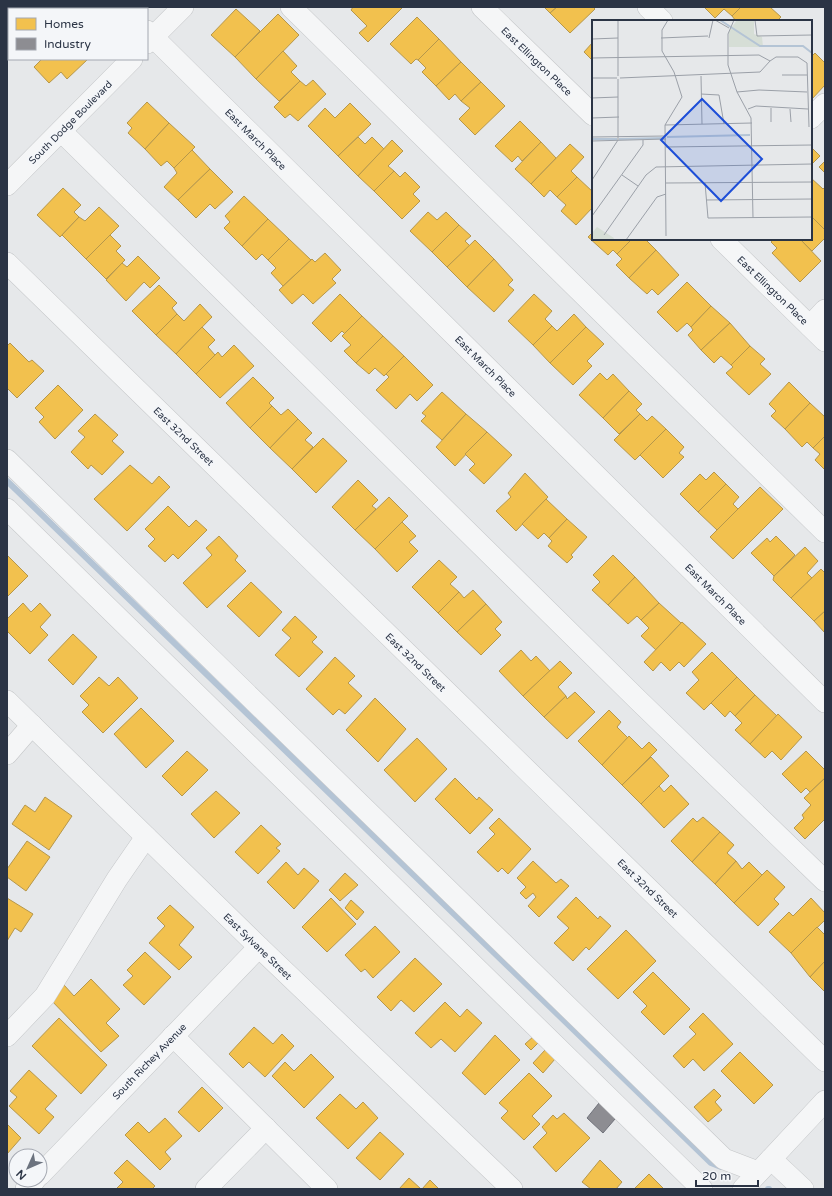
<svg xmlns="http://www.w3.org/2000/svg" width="832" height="1196" font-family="'Varela Round',sans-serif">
	<rect width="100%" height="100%" fill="#e6e8ea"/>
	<g fill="#f2c14e" stroke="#b6974b">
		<polygon points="20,7 52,7 54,9 18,9"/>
		<polygon points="353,7 403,7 368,42 359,33 367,26 351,10"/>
		<polygon points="544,7 557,7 550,13"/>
		<polygon points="557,7 593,7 595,9 570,33 550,13"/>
		<polygon points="704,7 741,7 732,16 724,9 715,18"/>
		<polygon points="741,7 770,7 781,17 777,21 736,21 732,16"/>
		<polygon points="236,9 260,31 235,57 211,35"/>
		<polygon points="278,14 299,35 256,79 235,57"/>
		<polygon points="417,17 439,39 418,60 416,59 411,64 390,44"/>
		<polygon points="439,39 461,62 436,86 422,72 426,68 418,60"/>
		<polygon points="593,42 593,61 584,52"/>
		<polygon points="283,51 297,66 291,72 300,81 279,101 256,79"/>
		<polygon points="815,53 825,63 825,85 811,100 811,57"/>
		<polygon points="42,59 88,59 67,79 61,72 49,83 34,67"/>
		<polygon points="461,62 481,82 461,101 455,94 449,100 436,86"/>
		<polygon points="313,80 326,94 298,121 290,114 285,118 274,107 300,81 306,86"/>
		<polygon points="481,82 505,106 475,135 459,119 470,108 461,101"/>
		<polygon points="147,102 169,123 145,149 128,133 132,128 127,123"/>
		<polygon points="350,103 371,124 338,156 308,126 325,108 335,118"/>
		<polygon points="520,121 541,142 522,161 518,156 512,162 495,146"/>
		<polygon points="169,123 195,147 174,168 167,161 161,166 145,149"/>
		<polygon points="358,137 365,144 372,137 384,149 358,176 338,156"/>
		<polygon points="392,140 403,151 388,166 394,171 374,191 358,176"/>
		<polygon points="541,142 556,158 531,184 515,169"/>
		<polygon points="570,144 584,157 571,171 577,177 557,197 550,190 544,197 531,184"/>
		<polygon points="811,147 820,156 811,165"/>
		<polygon points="192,150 210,169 178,200 164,187 177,173 174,168"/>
		<polygon points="825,161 825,173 819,167"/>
		<polygon points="210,169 233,192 215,209 210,204 196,218 178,200"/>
		<polygon points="394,171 400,177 405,172 420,187 413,194 420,201 402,219 374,191"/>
		<polygon points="577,177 593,192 593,207 576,225 561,211 566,205 557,197"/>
		<polygon points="811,178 823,189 825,187 825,230 811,216"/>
		<polygon points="63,188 81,205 74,212 79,217 60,237 37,215"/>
		<polygon points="244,196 268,219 242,246 224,228 230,222 225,216"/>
		<polygon points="99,207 119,226 86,259 62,235 79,217 85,221"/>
		<polygon points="428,212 437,220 446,212 459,225 432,252 410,231"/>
		<polygon points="811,216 825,230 825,238 812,251 800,239 811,239"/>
		<polygon points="268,219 289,239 268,260 262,254 256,260 242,246"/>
		<polygon points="459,225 471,236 465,241 470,246 447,267 432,252"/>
		<polygon points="593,232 593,239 632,239 617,254 613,250 608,255 588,237"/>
		<polygon points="110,235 121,246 116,251 125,260 106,279 86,259"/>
		<polygon points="289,239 311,260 283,286 271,273 276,268 268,260"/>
		<polygon points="632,239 645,239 656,250 629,278 616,265 622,259 617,254"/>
		<polygon points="774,239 800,239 821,261 800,282 772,253 777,248 771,242"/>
		<polygon points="475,240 494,259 467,287 447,267"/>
		<polygon points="656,250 679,275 658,295 652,289 647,294 629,278"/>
		<polygon points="325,253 341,270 332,279 336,283 313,304 303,294 292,304 279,290 312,259 315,262"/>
		<polygon points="138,256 160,278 150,288 144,282 126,301 106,280 122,263 127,267"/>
		<polygon points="494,259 513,280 508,285 514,290 494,312 467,287"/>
		<polygon points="687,282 711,306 691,327 687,323 677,332 657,312"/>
		<polygon points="159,285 177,303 172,308 177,314 156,335 132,311"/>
		<polygon points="340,294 362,316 345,334 342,331 331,342 312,323"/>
		<polygon points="534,294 552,311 545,319 552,326 533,345 508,321"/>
		<polygon points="200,304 212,317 176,354 156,335 177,314 184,321"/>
		<polygon points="711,306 730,323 701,350 688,335 693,330 691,327"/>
		<polygon points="574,314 586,327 550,363 533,345 552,326 557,331"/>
		<polygon points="362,316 383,336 356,363 344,351 351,345 342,336"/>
		<polygon points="730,323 750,346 731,365 721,356 714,363 701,350"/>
		<polygon points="202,327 215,340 208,347 215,355 196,374 176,354"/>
		<polygon points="586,327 604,344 587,361 592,366 573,385 550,363"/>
		<polygon points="383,336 404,356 384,376 375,368 369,374 356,363"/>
		<polygon points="10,343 29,362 32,360 44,371 17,398 7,388 7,346"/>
		<polygon points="234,345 254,366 220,398 196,374 218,352 222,357"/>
		<polygon points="750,346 765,359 760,364 771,374 749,395 726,373 733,367 731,365"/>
		<polygon points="404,356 433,385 417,401 410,394 396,409 376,390 389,377 386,374"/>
		<polygon points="600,373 607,380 613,374 629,391 603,418 579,395"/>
		<polygon points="253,377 274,398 269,403 272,406 250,428 226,403"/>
		<polygon points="789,382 810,403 785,429 771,416 776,411 769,404"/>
		<polygon points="58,385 83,410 55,439 39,422 44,417 35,408"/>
		<polygon points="629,391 642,404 636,410 640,414 619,434 603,418"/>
		<polygon points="442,392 466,414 442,440 421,421 426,416 422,413"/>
		<polygon points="810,403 825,417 825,436 813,448 807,442 802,447 785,429"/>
		<polygon points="272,406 281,415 288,409 298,419 270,448 250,428"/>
		<polygon points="95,414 118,435 112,441 124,452 102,475 91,465 88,469 71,452 85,437 78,431"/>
		<polygon points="466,414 487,432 455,466 436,447"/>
		<polygon points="640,414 647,421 652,416 666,429 635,460 614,440"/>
		<polygon points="298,419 312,433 305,440 313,447 292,469 270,448"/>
		<polygon points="666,429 684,447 679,453 684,457 663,478 640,455"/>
		<polygon points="487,432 512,455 484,484 469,470 475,464 465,454"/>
		<polygon points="825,436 825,470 815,460 820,454 813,448"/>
		<polygon points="323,438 347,461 316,493 292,469"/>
		<polygon points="130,465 152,484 159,476 170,487 127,531 94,499"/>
		<polygon points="714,472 726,484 698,512 680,494 700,474 706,480"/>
		<polygon points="525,473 548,497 516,531 496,511 511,497 508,493"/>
		<polygon points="358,480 378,500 372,506 376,509 355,530 332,507"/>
		<polygon points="726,484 739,497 733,504 738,509 717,530 698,512"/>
		<polygon points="760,487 783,509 733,559 710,537"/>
		<polygon points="389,497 408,516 375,549 355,530"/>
		<polygon points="546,499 567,519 549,538 544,533 538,539 522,524"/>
		<polygon points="168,506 189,527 196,520 207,530 178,559 173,554 165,562 148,546 155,539 145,529"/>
		<polygon points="567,519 587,537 571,555 573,557 567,563 548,546 552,541 549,538"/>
		<polygon points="402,522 416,536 409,542 418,551 397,572 375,549"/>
		<polygon points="219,536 238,556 235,560 246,571 207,608 183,583 212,555 206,548"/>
		<polygon points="776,536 795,555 774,576 751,553 767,538 770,542"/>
		<polygon points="805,547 818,561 807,573 812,578 791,598 773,580 774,576"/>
		<polygon points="7,555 28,576 7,597"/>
		<polygon points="613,555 635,577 608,605 592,590 600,582 593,575"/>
		<polygon points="439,560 457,577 450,584 459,592 438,613 412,587"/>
		<polygon points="821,569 825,573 825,611 814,621 791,598"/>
		<polygon points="635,577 659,603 641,620 637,616 628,624 608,605"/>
		<polygon points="251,582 282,612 259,637 227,606"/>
		<polygon points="473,590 486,604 457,632 438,613 459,592 464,598"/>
		<polygon points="23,603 31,612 40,603 51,615 40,627 48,635 30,654 7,631 7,619"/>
		<polygon points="659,603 681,623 656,650 641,636 649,628 641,620"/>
		<polygon points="486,604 502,622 495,629 501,635 481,655 457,632"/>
		<polygon points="825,611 825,633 814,621"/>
		<polygon points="295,616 317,637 312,642 323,652 299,677 275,655 291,638 282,630"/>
		<polygon points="682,622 706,644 684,667 679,662 670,671 661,662 653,671 644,662"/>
		<polygon points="73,634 97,657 73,685 48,660"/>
		<polygon points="521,650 531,661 536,656 550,671 523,696 499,671"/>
		<polygon points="712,652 737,677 704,710 686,693 699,680 692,672"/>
		<polygon points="335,657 355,676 348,683 362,696 345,714 339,709 333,715 306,689"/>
		<polygon points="560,661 572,673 558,687 566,696 544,717 523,696"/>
		<polygon points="99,677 109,686 118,677 138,698 103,733 82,712 89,705 80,696"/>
		<polygon points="737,677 755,695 735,716 730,711 725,717 711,703"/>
		<polygon points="575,692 595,712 567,739 544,717 566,696 567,699"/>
		<polygon points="755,695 777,716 750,744 735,730 742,723 735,716"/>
		<polygon points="375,698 406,729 378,762 346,730"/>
		<polygon points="141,708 174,741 146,768 114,734"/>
		<polygon points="609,710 621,722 617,727 628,738 602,765 578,741"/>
		<polygon points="778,714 802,737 781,760 772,751 765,758 750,744"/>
		<polygon points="629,736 642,749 649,742 657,750 622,785 602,765"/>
		<polygon points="417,738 447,769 415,802 384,770"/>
		<polygon points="187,751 208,770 182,796 162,776"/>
		<polygon points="806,751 825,770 825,778 810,792 806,788 801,793 782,774"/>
		<polygon points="651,757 669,776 641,804 622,785"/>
		<polygon points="455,778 477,800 479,797 493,810 470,834 435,799"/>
		<polygon points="825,778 825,819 805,839 794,828 804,818 802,815 811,805 804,798"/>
		<polygon points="671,785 689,804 664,828 641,804 659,786 664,792"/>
		<polygon points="216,791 240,813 214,838 191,814"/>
		<polygon points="45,797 72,816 49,850 12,824 25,805 35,812"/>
		<polygon points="703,817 720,832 692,862 671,841 693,818 697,822"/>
		<polygon points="499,818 531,849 508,874 502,868 498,872 477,852 495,834 489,828"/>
		<polygon points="261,825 281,844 276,848 280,851 258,874 235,852"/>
		<polygon points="720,832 734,845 727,853 736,861 715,884 692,862"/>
		<polygon points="27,841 50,857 26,891 7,877 7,869"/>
		<polygon points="533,861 556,883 561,879 569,886 539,917 528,906 536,897 533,893 526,899 520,893 526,887 517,878"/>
		<polygon points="736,861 742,869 749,862 762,875 734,903 715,884"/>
		<polygon points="286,862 298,875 304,868 319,881 294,909 267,882"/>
		<polygon points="767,870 785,887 774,899 779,904 758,926 734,903"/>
		<polygon points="345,873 358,885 340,901 329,890"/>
		<polygon points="576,897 598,919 600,916 611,926 589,950 586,947 573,961 554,943 569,928 557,917"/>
		<polygon points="7,898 33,914 21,932 15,928 7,941"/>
		<polygon points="331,898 356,924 327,952 302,927"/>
		<polygon points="811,898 825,913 825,920 791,953 769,932 789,912 793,916"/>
		<polygon points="351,900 364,912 357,920 345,908"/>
		<polygon points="170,905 194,927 179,945 192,957 179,970 149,943 165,926 157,918"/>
		<polygon points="375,926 400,952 373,978 365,969 361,972 345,955"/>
		<polygon points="817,927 825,935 825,961 810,977 791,953"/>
		<polygon points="626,930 656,961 618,999 587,969"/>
		<polygon points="145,952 171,977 144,1005 123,985 133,976 127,970"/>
		<polygon points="415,958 442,984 414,1012 401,1000 391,1011 377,997"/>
		<polygon points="825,961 825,992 810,977"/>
		<polygon points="653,972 690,1009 664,1035 641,1012 647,1006 633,992"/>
		<polygon points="91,979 120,1009 106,1023 119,1036 101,1052 50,999 64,985 74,996"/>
		<polygon points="445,1002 460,1017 467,1009 482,1023 455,1052 441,1039 431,1048 415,1033"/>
		<polygon points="703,1013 733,1044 704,1071 693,1059 684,1068 673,1056 696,1034 689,1027"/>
		<polygon points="59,1018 107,1065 81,1094 32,1046"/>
		<polygon points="254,1027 273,1044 282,1034 294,1046 265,1077 249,1062 243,1068 229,1054"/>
		<polygon points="495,1035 520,1060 485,1095 462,1073"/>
		<polygon points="534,1036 539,1042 531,1050 525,1044"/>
		<polygon points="545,1050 555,1059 543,1073 533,1063"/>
		<polygon points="740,1052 773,1085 754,1104 721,1071"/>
		<polygon points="311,1054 334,1077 304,1108 272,1076 285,1062 294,1071"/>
		<polygon points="29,1070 57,1096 45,1109 54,1117 39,1134 9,1106 17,1097 10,1091"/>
		<polygon points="529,1073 552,1096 532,1116 540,1124 524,1140 501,1118 508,1111 499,1103"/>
		<polygon points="202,1087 223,1108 199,1132 178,1112"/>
		<polygon points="714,1089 721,1096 715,1102 722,1110 708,1122 694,1107"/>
		<polygon points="340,1094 356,1109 363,1102 378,1118 348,1149 316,1118"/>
		<polygon points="564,1113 590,1138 556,1172 533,1147 547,1133 542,1127 553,1115 557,1119"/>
		<polygon points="165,1118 182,1136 165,1152 171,1159 160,1170 125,1135 138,1122 149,1133"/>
		<polygon points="7,1124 21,1138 7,1154"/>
		<polygon points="380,1132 404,1154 380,1180 356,1158"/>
		<polygon points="127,1160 155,1186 152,1189 116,1189 123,1182 114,1173"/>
		<polygon points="600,1160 622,1182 616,1189 591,1189 582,1182"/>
		<polygon points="649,1174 664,1189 634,1189"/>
		<polygon points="409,1178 421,1189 399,1189"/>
		<polygon points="430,1180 439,1189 422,1189"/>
	</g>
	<polygon fill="#8d8d92" stroke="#70727b" points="599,1103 615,1119 603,1133 587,1118"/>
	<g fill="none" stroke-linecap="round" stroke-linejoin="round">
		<g stroke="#b4c4d5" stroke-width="6">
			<polyline points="7,481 711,1163 721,1167"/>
			<polyline points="768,1189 769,1189"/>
		</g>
		<g stroke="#c4c6c8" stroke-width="22">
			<g id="minor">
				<polyline points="122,7 124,9"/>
				<polyline points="291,7 825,532"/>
				<polyline points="482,7 593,115"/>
				<polyline points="648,7 662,21"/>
				<polyline points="147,31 825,702"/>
				<polyline points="147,43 183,7"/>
				<polyline points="811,118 825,104"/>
				<polyline points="61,131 638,700 825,881"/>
				<polyline points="7,185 132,59"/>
				<polyline points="721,239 825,341"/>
				<polyline points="7,263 825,1061"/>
				<polyline points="810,326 825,310"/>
				<polyline points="7,460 724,1159 758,1172"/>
				<polyline points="7,509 702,1189"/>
				<polyline points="7,701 259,947 512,1189"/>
				<polyline points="7,754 32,725"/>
				<polyline points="7,1036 45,996 117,879 146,837"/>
				<polyline points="173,1036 327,1189"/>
				<polyline points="771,1159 803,1189"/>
				<polyline points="40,1175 259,947"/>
				<polyline points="26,1189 35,1180"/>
				<polyline points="206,1189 266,1128"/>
				<polyline points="743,1189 825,1101"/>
			</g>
		</g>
		<use href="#minor" stroke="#f5f6f7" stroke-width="21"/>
	</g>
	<g text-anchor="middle" stroke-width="4" stroke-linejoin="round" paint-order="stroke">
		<g font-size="10" fill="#2b3445" stroke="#f4f6f9">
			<text transform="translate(537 61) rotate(44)" y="4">East Ellington Place</text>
			<text transform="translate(70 122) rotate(-45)" y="4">South Dodge Boulevard</text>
			<text transform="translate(256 139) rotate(45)" y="4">East March Place</text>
			<text transform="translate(773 290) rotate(44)" y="4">East Ellington Place</text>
			<text transform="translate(486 366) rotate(45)" y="4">East March Place</text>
			<text transform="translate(184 436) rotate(44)" y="4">East 32nd Street</text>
			<text transform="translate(716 594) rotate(45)" y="4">East March Place</text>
			<text transform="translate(416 662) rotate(44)" y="4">East 32nd Street</text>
			<text transform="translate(648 888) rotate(44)" y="4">East 32nd Street</text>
			<text transform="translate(258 946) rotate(44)" y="4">East Sylvane Street</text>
			<text transform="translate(149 1061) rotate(-46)" y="4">South Richey Avenue</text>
		</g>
	</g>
	<g transform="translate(592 20)">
		<rect width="220" height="220" fill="#e6e8ea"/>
		<path d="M145,0H162V14L170,17L171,27H137V11ZM5,207L22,218L21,220H0V213Z" fill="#d6ded6"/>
		<path fill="none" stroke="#b4c4d5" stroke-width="2" d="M128,0L168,26H211L220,33M75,117L158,115M0,119H25M27,119L72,118"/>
		<path fill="none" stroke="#9ba0a8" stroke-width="1" d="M26,0V56M123,0L137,8M142,0L136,14V45L145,72L159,98L161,198M163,0L165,16L220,15M69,18L116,16M117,18L121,0M0,19L26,18M0,38L167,35L178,41L184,37H206L215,43M215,43L217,107M190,55H215M109,56L110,104M0,58H25M28,58L168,52L178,41M145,72L167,70L215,72M109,74L127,75L132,104M0,78L26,77M179,88V102M156,89L164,86L216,89M198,89L199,102M0,98L27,97M73,105L160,103M0,117L73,116M0,121L74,119M74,127L220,125M30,155L46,166M0,160L26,120V59M74,163L220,162M113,163L116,198L220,197M114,180L220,179M0,196L51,125V120M12,215L54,155L64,147L220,144M74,216L73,105L90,77L82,52L70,31V10L76,0M34,220L65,177L74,174"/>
		<path fill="#1d4ed8" fill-opacity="0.15" stroke="#1d4ed8" stroke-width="2" d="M110,79L170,139L129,181L69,120Z"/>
		<rect width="220" height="220" fill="none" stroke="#2b3445" stroke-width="2"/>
	</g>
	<rect width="832" height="1196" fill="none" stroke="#2b3445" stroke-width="16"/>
	<rect x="8" y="8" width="140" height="52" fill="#f4f6f9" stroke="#a4a8b1"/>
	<rect x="16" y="18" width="20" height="12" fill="#f2c14e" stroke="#a4a8b1"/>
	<text x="44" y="28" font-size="12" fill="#2b3445">Homes</text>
	<rect x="16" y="38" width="20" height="12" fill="#8d8d92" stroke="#a4a8b1"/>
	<text x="44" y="48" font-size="12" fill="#2b3445">Industry</text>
	<g transform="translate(28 1168) rotate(225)"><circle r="19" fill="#f4f6f9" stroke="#a4a8b1"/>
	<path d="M0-3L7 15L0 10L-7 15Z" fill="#6c737f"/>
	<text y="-6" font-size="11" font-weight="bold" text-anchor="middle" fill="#2b3445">N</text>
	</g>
	<path d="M696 1180v6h62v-6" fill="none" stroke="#2b3445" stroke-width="2"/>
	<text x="702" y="1180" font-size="12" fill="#2b3445" stroke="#f4f6f9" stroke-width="3" paint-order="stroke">20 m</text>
</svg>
